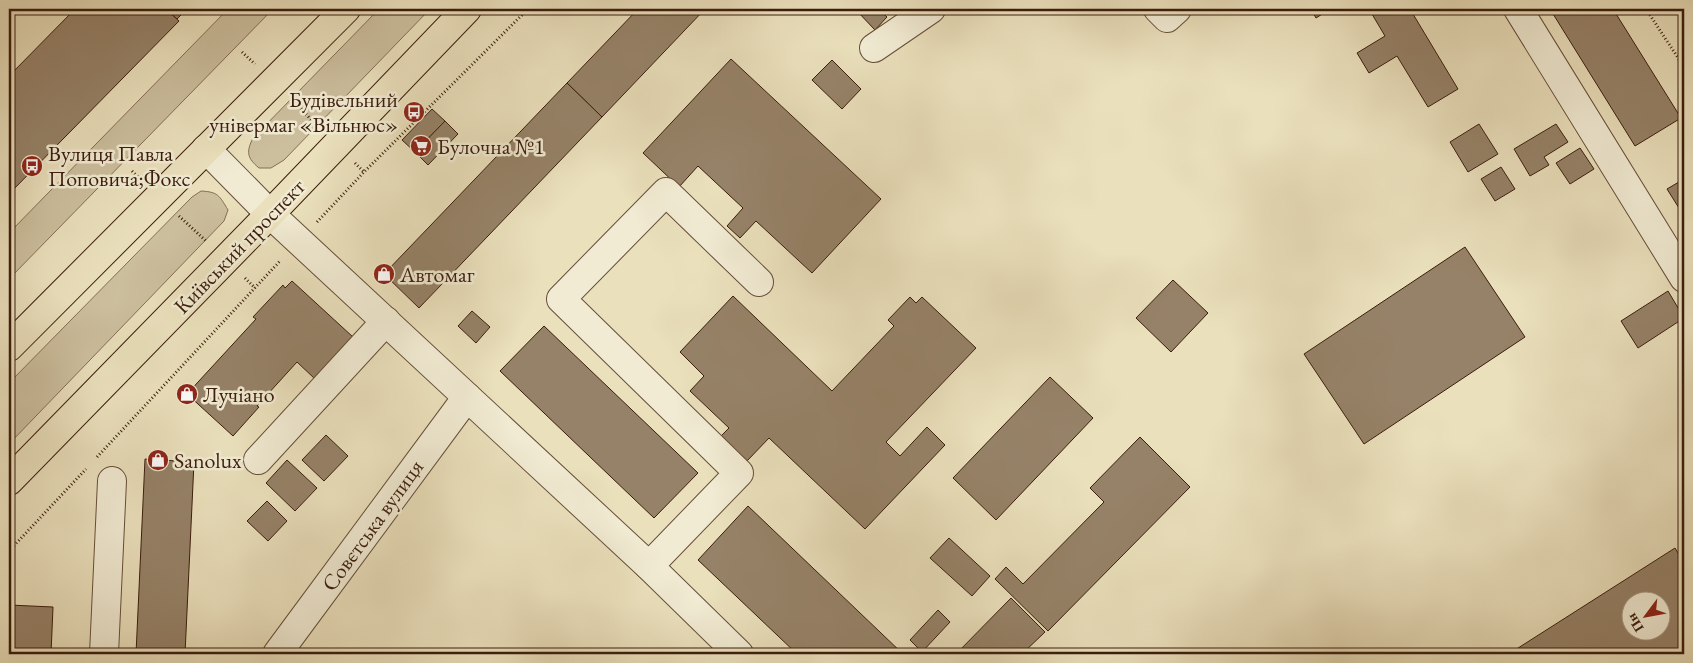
<svg xmlns="http://www.w3.org/2000/svg" width="1693" height="663" font-family="'EB Garamond',serif">
	<rect width="100%" height="100%" fill="#eae0bc"/>
	<filter id="stains"><feTurbulence type="fractalNoise" baseFrequency=".004" numOctaves="4"/><feColorMatrix values="0 0 0 0 .2 0 0 0 0 .09 0 0 0 0 .02 0 0 0 .5 -.17"/></filter>
	<radialGradient id="worn" r=".72"><stop offset=".6" stop-color="#630" stop-opacity="0"/><stop offset="1" stop-color="#630" stop-opacity=".3"/></radialGradient>
	<g fill="#ccbf9e" stroke="#846e56">
		<polygon points="228,9 273,9 9,279 9,233"/>
		<path d="M379,9H430L284,160L271,168H259C247,158 246,152 253,138Z"/>
		<path d="M201,191C218,192 219,195 228,210L224,221L9,444V383L192,197Z"/>
	</g>
	<g fill="#968268" stroke="#3b1d0d" fill-rule="evenodd">
		<polygon points="75,9 166,9 179,21 9,194 9,76"/>
		<polygon points="166,9 187,9 177,19"/>
		<polygon points="638,9 705,9 602,117 567,83"/>
		<polygon points="859,9 878,9 887,17 875,30 857,11"/>
		<polygon points="1311,9 1330,9 1316,18"/>
		<polygon points="1369,9 1410,9 1458,89 1428,107 1397,56 1369,73 1357,53 1385,36"/>
		<polygon points="1550,9 1613,9 1681,118 1635,146"/>
		<polygon points="731,59 881,199 812,273 756,221 740,238 727,226 743,208 698,166 679,187 643,153"/>
		<polygon points="832,60 861,89 842,109 812,80"/>
		<polygon points="567,83 602,117 419,308 384,274"/>
		<polygon points="432,109 445,121 415,152 402,140"/>
		<polygon points="445,121 458,134 428,165 415,152"/>
		<polygon points="1479,124 1498,154 1468,172 1450,142"/>
		<polygon points="1556,124 1568,142 1544,157 1549,165 1530,176 1514,149"/>
		<polygon points="1580,148 1594,169 1570,184 1556,163"/>
		<polygon points="1501,167 1515,189 1495,201 1481,179"/>
		<polygon points="1684,179 1684,216 1667,189"/>
		<polygon points="1465,247 1525,337 1364,444 1304,354"/>
		<polygon points="1173,280 1208,313 1171,352 1136,318"/>
		<polygon points="292,281 353,337 315,379 297,362 257,406 259,407 233,436 187,394 256,319 253,317 283,285 285,288"/>
		<polygon points="1668,291 1684,318 1638,348 1621,321"/>
		<polygon points="733,296 832,391 894,326 888,320 910,297 916,303 922,297 976,348 886,442 900,456 927,427 945,445 865,529 769,438 747,461 721,436 729,428 690,391 704,376 680,352"/>
		<polygon points="472,311 490,327 476,343 458,326"/>
		<polygon points="544,326 698,473 654,518 500,371"/>
		<polygon points="1050,377 1093,418 996,520 953,478"/>
		<polygon points="326,435 348,456 324,481 302,460"/>
		<polygon points="1140,437 1190,487 1048,631 995,579 1006,567 1023,584 1104,502 1090,488"/>
		<polygon points="145,459 194,462 185,654 136,654"/>
		<polygon points="287,460 317,488 295,511 266,483"/>
		<polygon points="267,501 287,521 268,541 247,521"/>
		<polygon points="748,506 903,654 797,654 698,560"/>
		<polygon points="949,538 990,576 972,596 930,558"/>
		<path d="M1675,548L1684,563V654H1517L1515,650ZM1630,600H1660V630H1630Z"/>
		<polygon points="1011,598 1045,632 1022,654 956,654"/>
		<polygon points="9,605 53,607 51,654 9,654"/>
		<polygon points="938,610 950,622 922,652 910,640"/>
	</g>
	<g fill="none" stroke-linecap="round" stroke-linejoin="round">
		<g stroke="#674e39" stroke-width="30">
			<g id="minor">
				<polyline points="1158,9 1167,18 1177,9"/>
				<polyline points="1518,9 1684,278"/>
				<polyline points="874,48 931,9"/>
				<polyline points="206,149 270,214 649,566 739,654"/>
				<polyline points="258,460 386,321"/>
				<polyline points="649,566 739,473 561,299 666,192 759,282"/>
				<polyline points="104,654 112,481"/>
				<polyline points="277,654 467,397"/>
			</g>
		</g>
		<g stroke="#3b1d0d" stroke-width="30">
			<g id="major">
				<polyline points="9,347 346,9"/>
				<polyline points="9,481 270,214 467,9"/>
			</g>
		</g>
		<g stroke="#3b1d0d" stroke-width="3" stroke-dasharray="1 2.5" stroke-linecap="butt">
			<polyline points="1646,9 1684,67"/>
			<polyline points="242,52 255,64"/>
			<polyline points="294,101 317,126"/>
			<polyline points="355,163 364,172"/>
			<polyline points="132,171 138,177"/>
			<polyline points="179,216 206,241"/>
			<polyline points="317,222 364,172 528,9"/>
			<polyline points="245,278 255,288"/>
			<polyline points="97,457 280,261"/>
			<polyline points="9,551 86,469"/>
		</g>
		<use href="#minor" stroke="#f1ebd3" stroke-width="28"/>
		<use href="#major" stroke="#eae0bc" stroke-width="28"/>
	</g>
	<defs>
		<g id="bus-disc" transform="scale(1.125)"><circle r="9.5" fill="#8f2418" stroke="#f1ebd3"/><path d="M-5-6H5V4H4V6H2V4H-2V6H-4V4H-5ZM-3.5-4V0h7V-4ZM-3.5 1.2v1.5H-2V1.2ZM2 1.2v1.5H3.5V1.2Z" fill="#fff"/></g>
		<g id="supermarket-disc" transform="scale(1.125)"><circle r="9.5" fill="#8f2418" stroke="#f1ebd3"/><path d="M-6-5.5h2.5l.6 2H6L4.5 2H-2.5L-4.4-4H-6ZM-1.5 3.2a1.3 1.3 0 1 0 .1 0ZM3 3.2a1.3 1.3 0 1 0 .1 0Z" fill="#fff"/></g>
		<g id="shop-disc" transform="scale(1.125)"><circle r="9.5" fill="#8f2418" stroke="#f1ebd3"/><path d="M-5-2.5h2.3a2.7 3.5 0 0 1 5.4 0H5L5.5 6h-11ZM-1.5-2.5h3a1.5 2.3 0 0 0-3 0Z" fill="#fff"/></g>
	</defs>
	<g fill-rule="evenodd">
		<use href="#bus-disc" x="414" y="112"/>
		<use href="#supermarket-disc" x="421" y="146"/>
		<use href="#bus-disc" x="32" y="166"/>
		<use href="#shop-disc" x="384" y="274"/>
		<use href="#shop-disc" x="187" y="394"/>
		<use href="#shop-disc" x="158" y="460"/>
	</g>
	<g text-anchor="middle" stroke-width="5" stroke-linejoin="round" paint-order="stroke">
		<g font-size="22" fill="#3b1d0d" stroke="#f1ebd3" text-anchor="start">
			<text x="398" y="107" text-anchor="end">Будівельний<tspan x="398" dy="25">універмаг «Вільнюс»</tspan></text>
			<text x="437" y="154">Булочна №1</text>
			<text x="48" y="161">Вулиця Павла<tspan x="48" dy="25">Поповича;Фокс</tspan></text>
			<text x="400" y="282">Автомаг</text>
			<text x="203" y="402">Лучіано</text>
			<text x="174" y="468">Sanolux</text>
		</g>
		<g font-size="22" fill="#3b1d0d" stroke="#f1ebd3">
			<text transform="translate(239 246) rotate(-46)" y="8">Київський проспект</text>
			<text transform="translate(372 525) rotate(-54)" y="8">Совєтська вулиця</text>
		</g>
	</g>
	<rect width="1693" height="663" fill="none" stroke="#eae0bc" stroke-width="30"/>
	<rect x="10" y="10" width="1673" height="643" fill="none" stroke="#3b1d0d" stroke-width="2.5"/>
	<rect x="15" y="15" width="1663" height="633" fill="none" stroke="#3b1d0d"/>
	<g transform="translate(1646 616) rotate(238)"><circle r="24" fill="#f1ebd3" stroke="#a89984"/>
	<path d="M0-4L9 19L0 12L-9 19Z" fill="#8f2418"/>
	<text y="-8" font-size="14" font-weight="bold" text-anchor="middle" fill="#3b1d0d">Пн</text>
	</g>
	<rect width="100%" height="100%" filter="url(#stains)"/>
	<rect width="100%" height="100%" fill="url(#worn)"/>
</svg>
